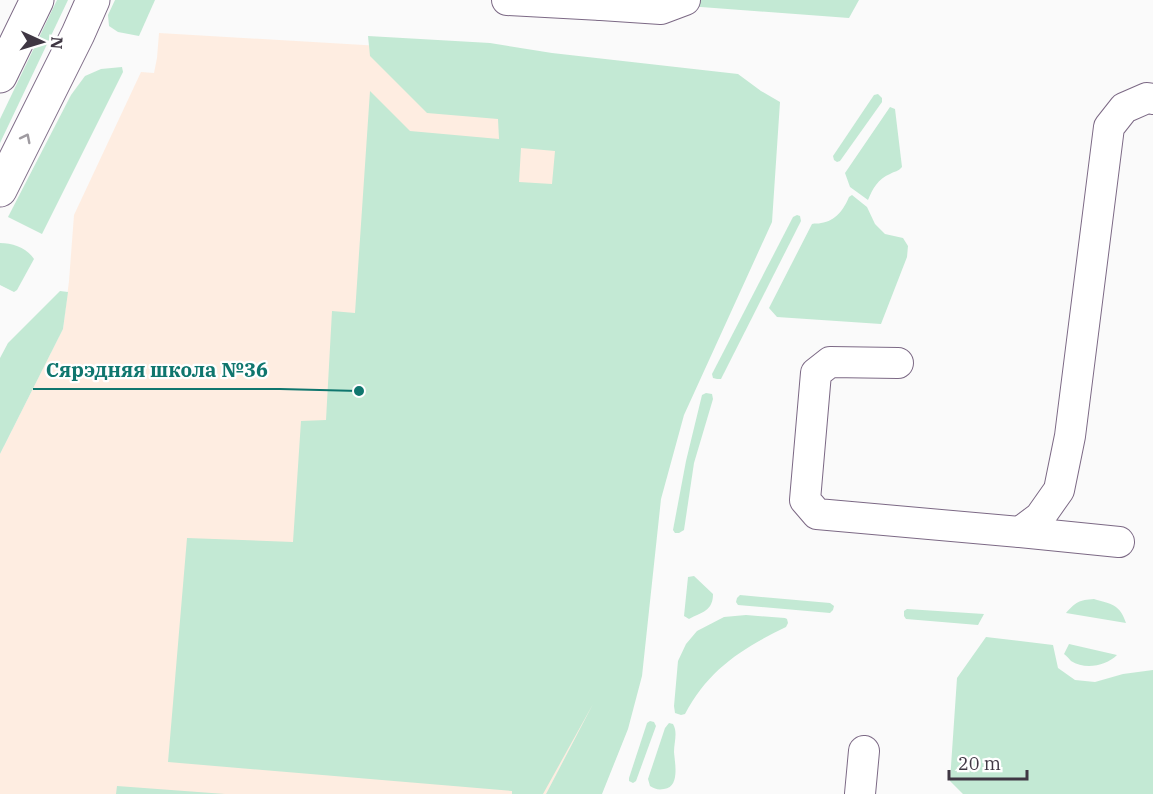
<svg xmlns="http://www.w3.org/2000/svg" width="1153" height="794" font-family="'IBM Plex Serif',serif">
	<rect width="100%" height="100%" fill="#fafafa"/>
	<polygon fill="#feede1" points="159,33 499,53 780,102 644,474 629,636 546,794 0,794 0,454 63,329 69,281 74,215 141,72 154,73 157,58"/>
	<g fill="#c3e9d4" fill-rule="evenodd">
		<polygon points="57,0 68,0 0,143 0,119"/>
		<polygon points="115,0 155,0 139,36 118,32 109,26 108,15"/>
		<polygon points="608,0 859,0 849,18"/>
		<path d="M368,36L490,43L552,53L738,74L761,91L780,102L772,222L684,415L661,499L642,676L628,729L602,794H546L593,704L543,794H512V791L168,762L187,538L293,542L301,421L326,420L332,311L355,313L370,91L410,131L499,139L498,119L427,113L370,56ZM521,148L555,151L552,184L519,182Z"/>
		<polygon points="122,67 123,72 42,234 8,217 71,95 85,76 101,69"/>
		<polygon points="878,94 882,98 882,102 840,161 837,162 834,160 833,156 874,95"/>
		<path d="M890,107L895,109L902,167C898,172 895,171 890,174C878,179 873,188 868,200L850,187L845,173Z"/>
		<path d="M852,195L867,207L875,224L885,234L903,238L908,246L907,257L881,324L777,317L769,308L812,224C815,223 818,224 821,223C836,221 844,209 849,197Z"/>
		<polygon points="797,215 800,216 801,221 721,379 717,379 713,378 712,374 793,217"/>
		<path d="M0,243C13,243 27,248 34,259L17,290L14,292L0,285Z"/>
		<polygon points="60,291 68,292 63,329 0,454 0,358 8,343"/>
		<polygon points="706,393 712,394 713,399 694,463 684,530 679,533 675,533 673,530 686,461 702,395"/>
		<path d="M694,576L713,594C713,611 702,612 689,619L684,616L688,577Z"/>
		<polygon points="740,595 830,603 834,606 833,610 830,613 738,605 736,602 737,598"/>
		<path d="M1094,599C1111,604 1120,604 1126,623L1066,613C1076,602 1079,600 1094,599Z"/>
		<polygon points="907,609 984,614 978,625 906,619 904,616 904,611"/>
		<path d="M746,615L785,618L787,619L788,623L786,627C742,648 708,670 685,714L681,715L675,713L674,706L678,661L686,644L697,631L724,617Z"/>
		<polygon points="986,637 1053,645 1058,668 1075,680 1095,682 1123,674 1153,670 1153,794 963,794 950,781 957,678"/>
		<path d="M1069,644L1117,655C1106,666 1085,670 1071,661C1069,659 1067,656 1064,654Z"/>
		<polygon points="650,721 654,722 656,726 636,781 633,783 629,781 629,778 647,723"/>
		<path d="M669,723L673,724C678,732 674,743 674,752C675,764 680,787 664,789C658,790 655,789 650,786L648,779L665,728Z"/>
		<polygon points="117,786 225,794 116,794"/>
	</g>
	<g fill="none" stroke-linecap="round" stroke-linejoin="round">
		<g stroke="#7c6985" stroke-width="32">
			<g id="minor">
				<polyline points="507,0 601,5 601,0"/>
				<polyline points="601,5 661,9 685,0"/>
				<polyline points="898,363 830,362 816,373 805,500 817,514 1020,532 1040,517 1059,490 1070,436 1109,127 1124,108 1147,98 1153,99"/>
				<polyline points="1020,532 1119,542"/>
				<polyline points="860,794 864,751"/>
			</g>
		</g>
		<g stroke="#7c6985" stroke-width="35">
			<g id="major">
				<polyline points="0,76 37,0"/>
				<polyline points="0,190 78,34 93,0"/>
			</g>
		</g>
		<use href="#minor" stroke="#fff" stroke-width="30"/>
		<use href="#major" stroke="#fff" stroke-width="33"/>
	</g>
	<defs><path id="oneway-chevron" d="M-2-3.5L2.5 0L-2 3.5" fill="none" stroke-width="1.6" stroke-linecap="round" stroke-linejoin="round" transform="scale(1.5)"/></defs>
	<use stroke="#9f9ba1" href="#oneway-chevron" transform="translate(26 138) rotate(-63)"/>
	<path fill="none" stroke="#0f766e" stroke-width="2" d="M359 391L280 389H33"/>
	<circle fill="#0f766e" stroke="#fff" stroke-width="2" cx="359" cy="391" r="6"/>
	<g font-size="20" text-anchor="middle" font-weight="bold" fill="#0f766e" stroke="#fff" stroke-width="4.5" stroke-linejoin="round" paint-order="stroke">
		<text x="157" y="377">Сярэдняя школа №36</text>
	</g>
	<g transform="translate(42 42) rotate(94)" stroke="#ffffff" stroke-width="4.5" paint-order="stroke">
	<path d="M0-4.5L10 22L0 15L-10 22Z" fill="#3f3743"/>
	<text y="-9" font-size="16" font-weight="bold" text-anchor="middle" fill="#3f3743">N</text>
	</g>
	<path d="M949 770v9h78v-9" fill="none" stroke="#3f3743" stroke-width="3"/>
	<text x="958" y="770" font-size="18" fill="#3f3743" stroke="#ffffff" stroke-width="4.5" paint-order="stroke">20 m</text>
</svg>
